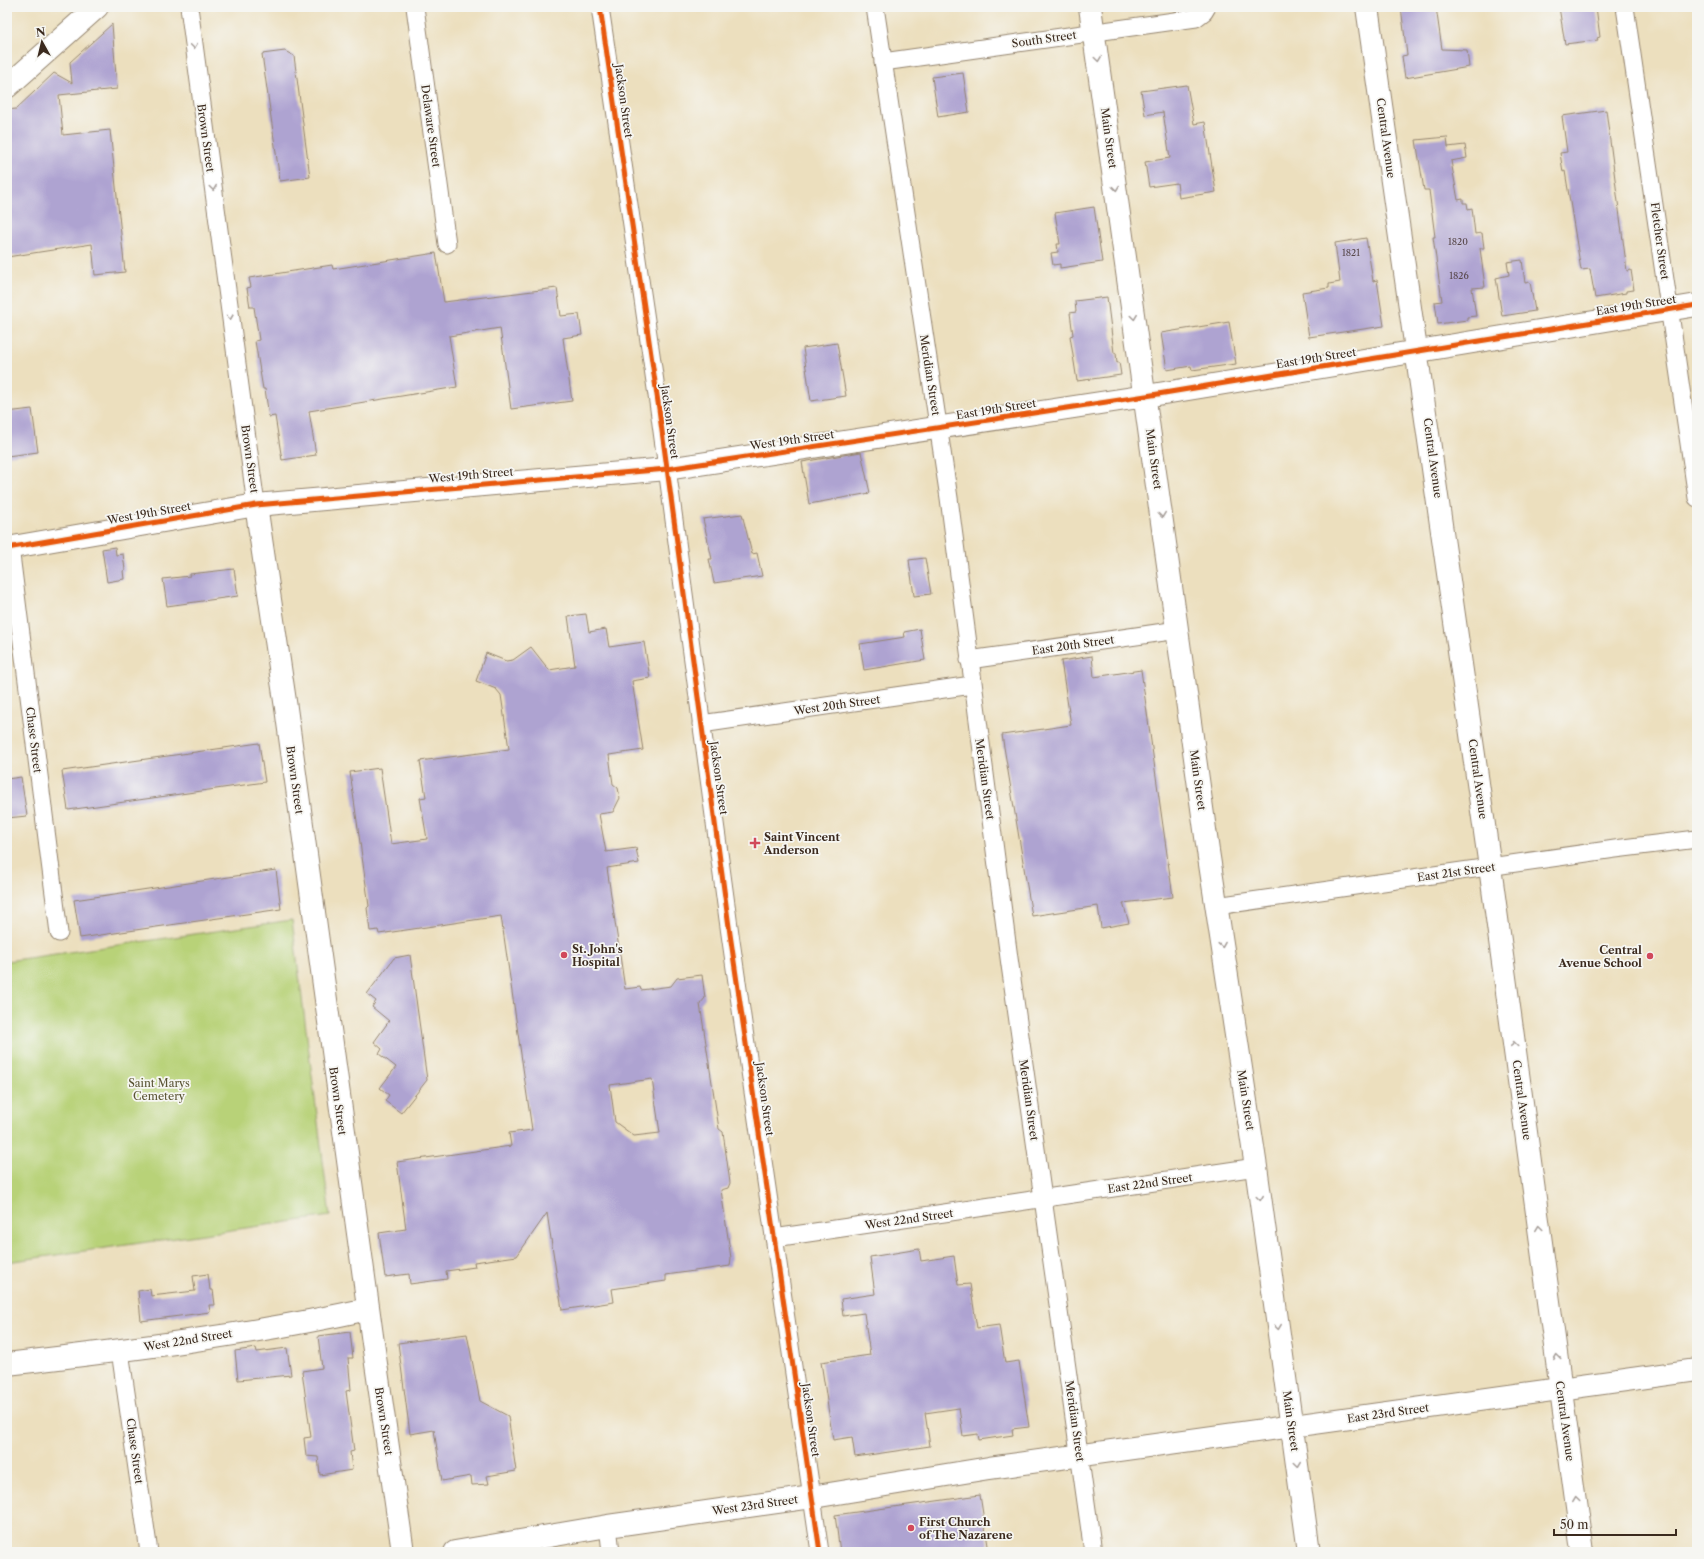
<svg xmlns="http://www.w3.org/2000/svg" width="1704" height="1559" font-family="'Libre Caslon Text',serif">
	<rect width="100%" height="100%" fill="#f6f6f2"/>
	<filter id="ink" filterUnits="userSpaceOnUse"><feTurbulence type="fractalNoise" baseFrequency=".025" numOctaves="2"/><feDisplacementMap in="SourceGraphic" scale="8" xChannelSelector="R" yChannelSelector="G"/><feConvolveMatrix kernelMatrix="1 2 1 2 8 2 1 2 1" color-interpolation-filters="sRGB"/></filter>
	<filter id="wash" filterUnits="userSpaceOnUse"><feTurbulence type="fractalNoise" baseFrequency=".012" numOctaves="4" result="noise"/><feDisplacementMap in="SourceGraphic" scale="16" xChannelSelector="R" yChannelSelector="G"/><feGaussianBlur stdDeviation="0.9" result="paint"/><feColorMatrix in="noise" values="0 0 0 0 0 0 0 0 0 0 0 0 0 0 0 0 0 1.4 0 .05"/><feComposite in="paint" operator="in"/></filter>
	<g filter="url(#wash)">
		<rect width="100%" height="100%" fill="#ecdfbe"/>
		<polygon fill="#b8d278" stroke="#7a7e4b" points="292,920 330,1216 7,1262 7,961"/>
		<g id="blocks">
			<g fill="#aea3d1" fill-rule="evenodd">
				<polygon points="1401,7 1436,7 1442,49 1467,50 1469,67 1405,78 1402,56 1407,55"/>
				<polygon points="1559,7 1596,7 1600,37 1597,38 1598,40 1565,44"/>
				<polygon points="112,24 117,89 59,95 63,135 110,130 125,272 95,275 92,244 7,257 7,110 16,109 54,73 72,83 70,62"/>
				<polygon points="285,51 294,56 310,177 280,181 262,54"/>
				<polygon points="963,73 969,112 938,117 932,77"/>
				<polygon points="1187,85 1194,124 1205,122 1216,192 1179,198 1177,183 1149,187 1145,162 1170,158 1163,112 1145,115 1141,91"/>
				<polygon points="1606,110 1627,271 1631,270 1634,290 1626,291 1626,293 1595,298 1590,269 1581,270 1565,171 1563,172 1560,153 1567,152 1562,116"/>
				<polygon points="1447,137 1448,147 1465,145 1467,158 1451,161 1458,200 1463,199 1463,203 1467,203 1468,209 1472,208 1475,234 1482,233 1484,248 1480,248 1485,287 1472,288 1476,316 1467,317 1467,320 1438,324 1435,302 1442,301 1433,237 1435,237 1429,190 1424,190 1416,140"/>
				<polygon points="1094,207 1102,262 1060,268 1060,264 1053,265 1051,253 1058,252 1057,244 1060,244 1055,213"/>
				<polygon points="1366,238 1373,281 1377,280 1384,326 1309,337 1302,292 1329,288 1329,284 1340,282 1335,243"/>
				<polygon points="436,253 444,302 557,288 561,316 579,314 582,335 563,338 572,401 511,409 500,328 449,336 457,387 309,411 316,455 282,460 275,416 269,417 265,389 263,389 255,341 259,340 254,307 250,307 247,288 251,287 249,278 332,265 333,269"/>
				<polygon points="1522,260 1525,283 1530,282 1535,311 1502,316 1496,278 1509,275 1507,262"/>
				<polygon points="1107,297 1114,353 1116,353 1117,363 1119,362 1121,375 1077,381 1070,336 1073,335 1070,313 1076,312 1075,301"/>
				<polygon points="1229,322 1236,364 1192,370 1191,366 1167,370 1161,333"/>
				<polygon points="837,343 846,396 811,401 803,348"/>
				<polygon points="32,409 38,452 7,456 7,412"/>
				<polygon points="861,452 870,493 809,504 802,462"/>
				<polygon points="742,514 752,554 757,553 762,576 714,583 709,559 712,559 703,519"/>
				<polygon points="115,547 116,555 123,554 125,570 123,571 124,579 107,582 102,549"/>
				<polygon points="925,558 931,594 914,596 909,560"/>
				<polygon points="234,569 238,596 167,606 163,579 190,576 190,574"/>
				<path d="M586,614L589,632L606,629L609,647L644,642L650,678L632,681L643,750L609,755L613,784L618,788L620,798L613,812L599,814L606,852L636,848L639,863L607,868L625,989L640,987L641,990L671,986L677,978L702,975L705,998L700,1004L719,1129L723,1132L730,1183L728,1188L721,1190L731,1258L730,1266L666,1275V1281L612,1289L614,1302L562,1310L547,1213L517,1256L474,1262L475,1267L446,1271L447,1279L410,1284L409,1274L385,1277L379,1233L406,1229L397,1162L511,1146L509,1133L532,1130L501,916L379,934L378,930L370,931L367,908L369,906L350,772L380,768L391,844L427,839L420,798L426,797L420,761L509,749L501,695L496,689L476,681L486,653L506,661L513,660L531,647L549,670L575,666L568,616ZM652,1079L660,1133L634,1136L615,1122L610,1085Z"/>
				<polygon points="920,629 925,660 864,670 860,644 905,637 904,632"/>
				<polygon points="1092,656 1094,677 1141,670 1173,897 1123,903 1129,923 1101,928 1098,906 1032,916 1002,735 1071,725 1061,661"/>
				<polygon points="259,743 265,782 68,810 62,771"/>
				<polygon points="21,777 27,816 7,818 7,779"/>
				<polygon points="276,870 281,909 80,938 74,900"/>
				<polygon points="410,955 427,1080 401,1113 385,1101 389,1095 380,1088 396,1067 379,1054 382,1049 374,1042 389,1021 372,1007 376,1001 367,994 394,958"/>
				<polygon points="919,1249 921,1261 954,1256 958,1285 970,1284 977,1328 999,1325 1005,1363 1019,1361 1029,1427 1012,1429 1013,1435 979,1440 978,1434 963,1436 959,1408 925,1413 930,1446 855,1457 852,1437 833,1440 821,1362 870,1355 864,1313 843,1316 841,1299 875,1294 870,1257"/>
				<polygon points="208,1274 210,1290 213,1290 215,1305 209,1305 210,1312 141,1321 138,1291 150,1289 151,1296 195,1291 193,1276"/>
				<polygon points="350,1332 353,1358 348,1358 351,1390 346,1391 354,1451 350,1452 352,1470 320,1475 318,1457 306,1456 304,1438 311,1437 302,1371 322,1368 318,1336"/>
				<polygon points="467,1334 480,1401 508,1416 516,1471 487,1476 489,1484 472,1485 471,1476 442,1481 434,1430 410,1434 398,1343"/>
				<polygon points="256,1348 257,1352 287,1348 291,1375 238,1380 235,1351"/>
				<polygon points="980,1495 989,1552 840,1552 835,1515"/>
			</g>
		</g>
	</g>
	<g filter="url(#ink)">
		<use href="#blocks" fill-opacity="0" stroke="#94846e" stroke-width="1"/>
		<g fill="none" stroke-linecap="round" stroke-linejoin="round">
			<g stroke="#94846e" stroke-width="19">
				<g id="street">
					<polyline points="189,7 256,505"/>
					<polyline points="415,7 447,244"/>
					<polyline points="600,7 659,409 730,934 820,1552"/>
					<polyline points="875,7 949,498 1009,958 1093,1552"/>
					<polyline points="1625,7 1697,498"/>
					<polyline points="883,62 1196,18 1204,12 1207,7"/>
					<polyline points="10,547 59,933"/>
					<polyline points="969,660 1178,630"/>
					<polyline points="701,724 972,685"/>
					<polyline points="1216,906 1615,849 1697,839"/>
					<polyline points="774,1238 1256,1167"/>
					<polyline points="120,1351 149,1552"/>
					<polyline points="608,1526 611,1552"/>
				</g>
			</g>
			<g stroke="#94846e" stroke-width="24">
				<g id="secondary">
					<polyline points="1090,7 1208,851 1256,1167 1309,1552"/>
					<polyline points="1367,7 1490,867 1583,1552"/>
					<polyline points="7,87 97,7"/>
					<polyline points="256,505 286,708 373,1343 403,1552"/>
					<polyline points="7,548 256,505 667,469 1146,396 1697,305"/>
					<path d="M7,1364C127,1350 250,1335 368,1309"/>
					<polyline points="455,1552 608,1526 812,1497 989,1468 1697,1370"/>
				</g>
			</g>
			<use href="#street" stroke="#fff" stroke-width="17"/>
			<use href="#secondary" stroke="#fff" stroke-width="22"/>
			<g stroke="#f6f6f2" stroke-width="8">
				<g id="cycleway">
					<polyline points="600,7 659,409 730,934 820,1552"/>
					<polyline points="7,548 256,505 667,469 1146,396 1697,305"/>
				</g>
			</g>
			<use href="#cycleway" stroke="#e8590c" stroke-width="5"/>
		</g>
		<defs><path id="oneway-chevron" d="M-2-3.5L2.5 0L-2 3.5" fill="none" stroke-width="1.6" stroke-linecap="round" stroke-linejoin="round"/></defs>
		<g stroke="#a79f9a">
			<use href="#oneway-chevron" transform="translate(194 46) rotate(82)"/>
			<use href="#oneway-chevron" transform="translate(1098 59) rotate(82)"/>
			<use href="#oneway-chevron" transform="translate(213 188) rotate(82)"/>
			<use href="#oneway-chevron" transform="translate(1116 188) rotate(82)"/>
			<use href="#oneway-chevron" transform="translate(230 317) rotate(83)"/>
			<use href="#oneway-chevron" transform="translate(1134 317) rotate(82)"/>
			<use href="#oneway-chevron" transform="translate(1162 515) rotate(82)"/>
			<use href="#oneway-chevron" transform="translate(1222 945) rotate(81)"/>
			<use href="#oneway-chevron" transform="translate(1514 1044) rotate(-98)"/>
			<use href="#oneway-chevron" transform="translate(1260 1198) rotate(82)"/>
			<use href="#oneway-chevron" transform="translate(1539 1228) rotate(-98)"/>
			<use href="#oneway-chevron" transform="translate(1278 1327) rotate(82)"/>
			<use href="#oneway-chevron" transform="translate(1557 1357) rotate(-98)"/>
			<use href="#oneway-chevron" transform="translate(1297 1464) rotate(82)"/>
			<use href="#oneway-chevron" transform="translate(1576 1499) rotate(-98)"/>
		</g>
	</g>
	<g fill="#d1495b" stroke="#f6f6f2" stroke-width="1.5">
		<path d="M753 837h4v4h4v4h-4v4h-4v-4h-4v-4h4z"/>
		<circle cx="564" cy="955" r="4"/>
		<circle cx="1650" cy="956" r="4"/>
		<circle cx="911" cy="1528" r="4"/>
	</g>
	<g text-anchor="middle" stroke-width="3.5" stroke-linejoin="round" paint-order="stroke">
		<g font-size="9" fill="#58484b">
			<text x="1458" y="245">1820</text>
			<text x="1351" y="256">1821</text>
			<text x="1459" y="279">1826</text>
		</g>
		<g font-size="11" fill="#3b2a1e" stroke="#f6f6f2">
			<text transform="translate(1044 39) rotate(-8)" y="4">South Street</text>
			<text transform="translate(624 101) rotate(82)" y="4">Jackson Street</text>
			<text transform="translate(431 126) rotate(82)" y="4">Delaware Street</text>
			<text transform="translate(206 138) rotate(82)" y="4">Brown Street</text>
			<text transform="translate(1109 138) rotate(82)" y="4">Main Street</text>
			<text transform="translate(1386 138) rotate(82)" y="4">Central Avenue</text>
			<text transform="translate(1660 241) rotate(82)" y="4">Fletcher Street</text>
			<text transform="translate(1636 305) rotate(-9)" y="4">East 19th Street</text>
			<text transform="translate(1316 358) rotate(-9)" y="4">East 19th Street</text>
			<text transform="translate(930 375) rotate(81)" y="4">Meridian Street</text>
			<text transform="translate(996 409) rotate(-9)" y="4">East 19th Street</text>
			<text transform="translate(670 422) rotate(82)" y="4">Jackson Street</text>
			<text transform="translate(792 440) rotate(-8)" y="4">West 19th Street</text>
			<text transform="translate(1433 458) rotate(82)" y="4">Central Avenue</text>
			<text transform="translate(250 459) rotate(82)" y="4">Brown Street</text>
			<text transform="translate(1154 459) rotate(82)" y="4">Main Street</text>
			<text transform="translate(471 475) rotate(-5)" y="4">West 19th Street</text>
			<text transform="translate(149 513) rotate(-10)" y="4">West 19th Street</text>
			<text transform="translate(1073 645) rotate(-8)" y="4">East 20th Street</text>
			<text transform="translate(837 705) rotate(-8)" y="4">West 20th Street</text>
			<text transform="translate(34 740) rotate(83)" y="4">Chase Street</text>
			<text transform="translate(719 778) rotate(82)" y="4">Jackson Street</text>
			<text transform="translate(985 779) rotate(82)" y="4">Meridian Street</text>
			<text transform="translate(1478 779) rotate(82)" y="4">Central Avenue</text>
			<text transform="translate(295 780) rotate(82)" y="4">Brown Street</text>
			<text transform="translate(1198 780) rotate(82)" y="4">Main Street</text>
			<text transform="translate(1456 872) rotate(-8)" y="4">East 21st Street</text>
			<text transform="translate(765 1099) rotate(82)" y="4">Jackson Street</text>
			<text transform="translate(1029 1100) rotate(82)" y="4">Meridian Street</text>
			<text transform="translate(1246 1100) rotate(81)" y="4">Main Street</text>
			<text transform="translate(1522 1100) rotate(82)" y="4">Central Avenue</text>
			<text transform="translate(338 1101) rotate(82)" y="4">Brown Street</text>
			<text transform="translate(1150 1183) rotate(-8)" y="4">East 22nd Street</text>
			<text transform="translate(909 1219) rotate(-8)" y="4">West 22nd Street</text>
			<text transform="translate(188 1340) rotate(-9)" y="4">West 22nd Street</text>
			<text transform="translate(1388 1413) rotate(-8)" y="4">East 23rd Street</text>
			<text transform="translate(811 1420) rotate(82)" y="4">Jackson Street</text>
			<text transform="translate(384 1421) rotate(81)" y="4">Brown Street</text>
			<text transform="translate(1075 1421) rotate(82)" y="4">Meridian Street</text>
			<text transform="translate(1291 1421) rotate(82)" y="4">Main Street</text>
			<text transform="translate(1565 1421) rotate(82)" y="4">Central Avenue</text>
			<text transform="translate(135 1451) rotate(82)" y="4">Chase Street</text>
			<text transform="translate(755 1505) rotate(-8)" y="4">West 23rd Street</text>
		</g>
		<g font-size="11" font-weight="bold" fill="#3b2a1e" stroke="#f6f6f2" text-anchor="start">
			<text x="764" y="841">Saint Vincent<tspan x="764" dy="13">Anderson</tspan></text>
			<text x="572" y="953">St. John's<tspan x="572" dy="13">Hospital</tspan></text>
			<text x="1642" y="954" text-anchor="end">Central<tspan x="1642" dy="13">Avenue School</tspan></text>
			<text x="919" y="1526">First Church<tspan x="919" dy="13">of The Nazarene</tspan></text>
		</g>
		<g font-size="11" fill="#5a5434" stroke="#f6f6f2">
			<text x="159" y="1087">Saint Marys<tspan x="159" dy="13">Cemetery</tspan></text>
		</g>
	</g>
	<rect width="1704" height="1559" fill="none" stroke="#f6f6f2" stroke-width="24"/>
	<g transform="translate(42 42) rotate(352)" stroke="#f6f6f2" stroke-width="3" paint-order="stroke">
	<path d="M0-3L7 15L0 10L-7 15Z" fill="#3b2a1e"/>
	<text y="-6" font-size="11" font-weight="bold" text-anchor="middle" fill="#3b2a1e">N</text>
	</g>
	<path d="M1554 1529v6h122v-6" fill="none" stroke="#3b2a1e" stroke-width="2"/>
	<text x="1560" y="1529" font-size="12" fill="#3b2a1e" stroke="#f6f6f2" stroke-width="3" paint-order="stroke">50 m</text>
</svg>
